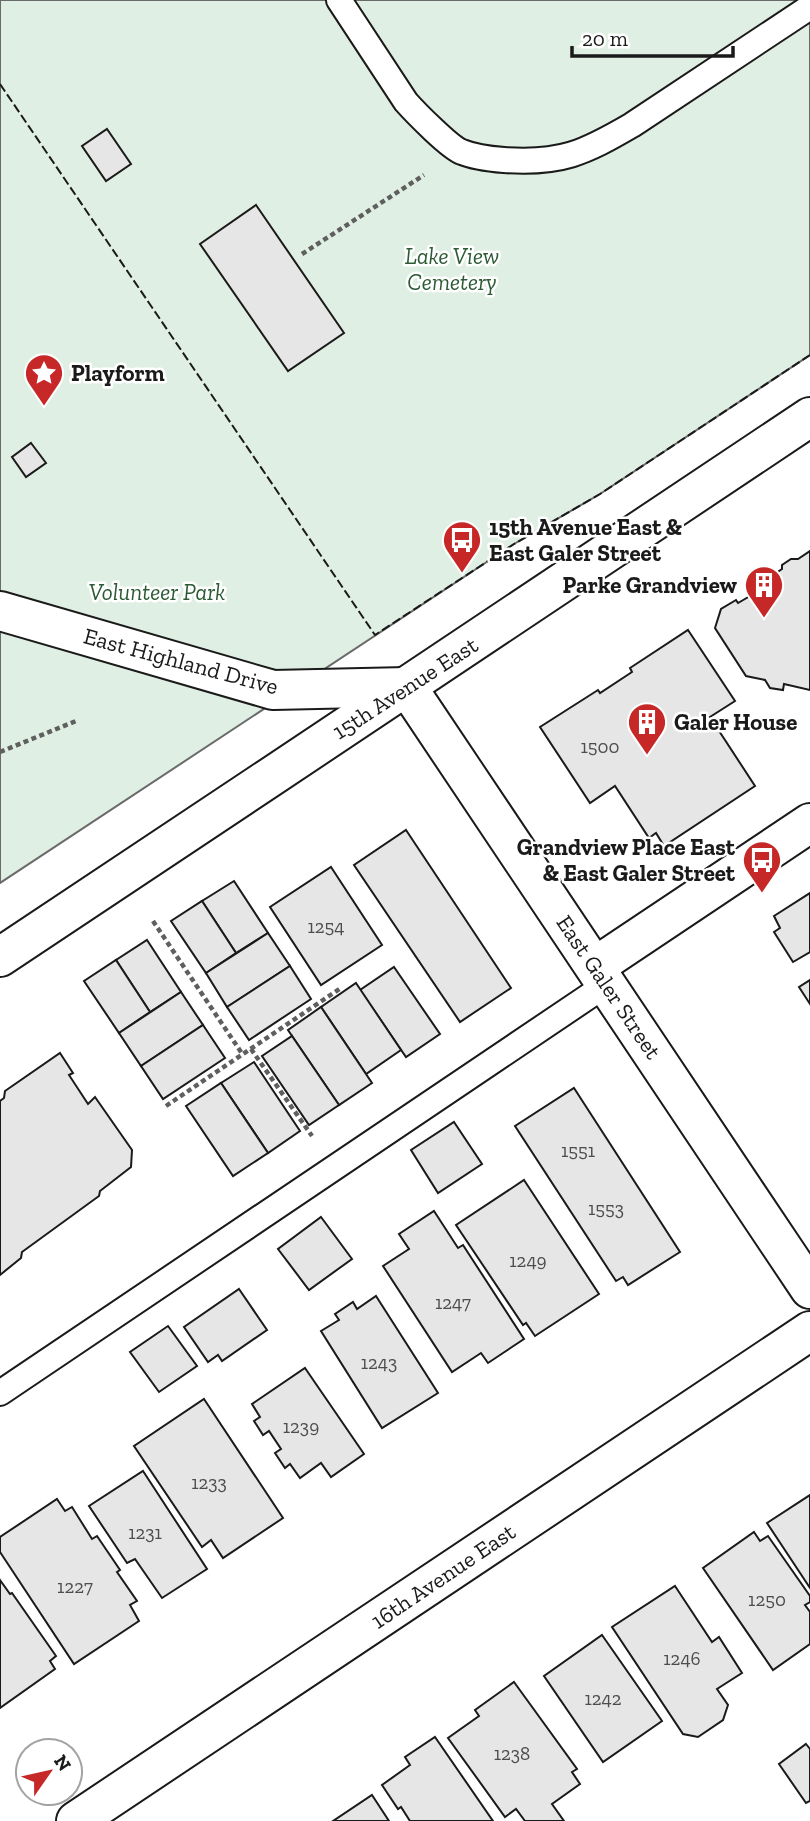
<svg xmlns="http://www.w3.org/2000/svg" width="810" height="1821" font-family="'Zilla Slab',serif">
	<rect width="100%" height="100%" fill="#fff"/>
	<polygon fill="#e0efe3" stroke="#6a6a6a" stroke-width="2" points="0,0 810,0 810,355 600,494 514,544 0,883"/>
	<g fill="#e6e6e6" stroke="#1a1a1a" stroke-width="2">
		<polygon points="107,129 131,164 106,181 82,146"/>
		<polygon points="256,205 344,333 288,371 200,244"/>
		<polygon points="31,443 46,463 26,477 12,457"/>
		<polygon points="810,551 810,690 784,684 783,690 770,688 765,680 746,676 715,628 721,609 736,600 738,603 774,582 770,577 782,569 782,565 791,559 798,559"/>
		<polygon points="688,630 735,701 710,717 755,786 664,846 656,833 649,838 615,786 590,803 540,727 598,690 600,693 632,672 630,668"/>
		<polygon points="406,830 511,988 460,1022 354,865"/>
		<polygon points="331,867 382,945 321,985 270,907"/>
		<polygon points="234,881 268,933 236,953 202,901"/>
		<polygon points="810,893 810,952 793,962 774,932 780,928 774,916"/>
		<polygon points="202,901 236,953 206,973 171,921"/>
		<polygon points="268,933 290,966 227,1007 206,973"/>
		<polygon points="147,940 181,992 150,1012 116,960"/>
		<polygon points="116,960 150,1012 119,1033 84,981"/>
		<polygon points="290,966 311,999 249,1040 227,1007"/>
		<polygon points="394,967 440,1034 406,1057 360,990"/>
		<polygon points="810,980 810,1004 799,987"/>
		<polygon points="356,983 401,1050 366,1074 321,1007"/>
		<polygon points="181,992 203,1025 141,1066 119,1033"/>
		<polygon points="321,1007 372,1083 339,1105 288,1030"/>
		<polygon points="203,1025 225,1058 163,1099 141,1066"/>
		<polygon points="292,1036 339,1105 309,1125 262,1056"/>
		<polygon points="60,1053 73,1073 69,1075 88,1104 95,1097 132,1150 131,1167 100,1191 99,1196 22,1252 21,1258 0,1275 0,1101 4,1098 5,1091"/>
		<polygon points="254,1062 300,1131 268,1153 221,1083"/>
		<polygon points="221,1083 268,1153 233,1176 186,1106"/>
		<polygon points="574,1088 680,1252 628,1285 623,1277 616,1281 515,1126"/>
		<polygon points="454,1122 482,1164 438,1193 411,1150"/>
		<polygon points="524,1180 599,1294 535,1336 526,1323 523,1325 456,1225"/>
		<polygon points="434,1211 458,1248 463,1245 524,1339 488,1363 481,1353 452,1372 383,1266 409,1249 399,1234"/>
		<polygon points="321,1217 352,1259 309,1290 278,1249"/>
		<polygon points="239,1289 267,1330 222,1361 218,1355 208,1362 184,1327"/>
		<polygon points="376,1296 438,1393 382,1428 321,1331 339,1320 335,1314 353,1302 357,1309"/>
		<polygon points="168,1326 197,1366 159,1392 130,1352"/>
		<polygon points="305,1368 364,1454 331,1477 321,1463 300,1478 290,1464 285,1468 275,1453 281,1449 269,1431 263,1435 254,1421 260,1417 252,1404"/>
		<polygon points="204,1399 283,1518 223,1558 211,1540 202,1547 134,1446"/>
		<polygon points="143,1471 207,1569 162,1598 135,1559 127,1563 89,1506"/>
		<polygon points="810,1495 810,1588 767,1523"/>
		<polygon points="57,1499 65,1511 72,1507 92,1539 97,1536 120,1570 117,1572 137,1601 130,1605 139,1621 74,1664 0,1552 0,1537"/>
		<polygon points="754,1532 760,1541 768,1536 810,1596 810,1602 805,1605 810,1612 810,1644 773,1670 703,1568"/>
		<polygon points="0,1580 10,1594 12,1593 56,1656 50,1661 55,1669 0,1708"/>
		<polygon points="675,1586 712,1642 719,1637 742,1673 717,1689 728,1705 723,1720 698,1737 683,1734 612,1627"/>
		<polygon points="602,1635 662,1721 603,1762 544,1676"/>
		<polygon points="514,1682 577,1769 572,1772 580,1784 552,1804 564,1821 525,1821 516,1809 505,1817 448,1738 479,1716 475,1710"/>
		<polygon points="435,1737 493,1821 410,1821 401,1807 398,1809 382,1785 410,1765 405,1757"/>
		<polygon points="806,1744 810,1749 810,1801 806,1803 779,1764"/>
		<polygon points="372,1795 389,1821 333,1821"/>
	</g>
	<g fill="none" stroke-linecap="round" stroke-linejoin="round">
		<g stroke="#1a1a1a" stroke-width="28">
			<g id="service">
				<path d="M339,0L406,102C415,112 450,148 462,152C474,157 491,159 504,160C561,164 584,153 632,125L810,7"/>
				<polyline points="0,1393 607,984"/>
			</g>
		</g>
		<g stroke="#1a1a1a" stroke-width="42">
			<g id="minor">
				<polyline points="0,611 273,690 407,687"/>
				<polyline points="596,966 810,823"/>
				<polyline points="76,1821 810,1331"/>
			</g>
		</g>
		<g stroke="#1a1a1a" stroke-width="42">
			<g id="tertiary">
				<polyline points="407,687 810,1289"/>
				<path d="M0,957C270,777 541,598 810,417"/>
			</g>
		</g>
		<g stroke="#5f5f5f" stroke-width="4.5" stroke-dasharray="5 3.5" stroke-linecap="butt">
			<polyline points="302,254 424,175"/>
			<polyline points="0,752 76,721"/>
			<polyline points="153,921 243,1055"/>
			<polyline points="251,1049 312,1136"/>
			<polyline points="166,1106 341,988"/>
		</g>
		<use href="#service" stroke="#fff" stroke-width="24"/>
		<use href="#minor" stroke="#fff" stroke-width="38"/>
		<use href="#tertiary" stroke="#fff" stroke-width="38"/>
		<polyline stroke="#1a1a1a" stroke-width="2" stroke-dasharray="9 3.5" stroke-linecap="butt" points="0,84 375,635 514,544 600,494 810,355"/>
	</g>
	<defs>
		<g id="sight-pin" transform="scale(2.0125)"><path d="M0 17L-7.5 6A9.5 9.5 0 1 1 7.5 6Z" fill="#c62828" stroke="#fff"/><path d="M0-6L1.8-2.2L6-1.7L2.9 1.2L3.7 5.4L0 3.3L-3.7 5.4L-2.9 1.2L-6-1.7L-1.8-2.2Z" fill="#fff"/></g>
		<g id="bus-pin" transform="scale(2.0125)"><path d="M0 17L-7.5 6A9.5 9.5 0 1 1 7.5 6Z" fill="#c62828" stroke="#fff"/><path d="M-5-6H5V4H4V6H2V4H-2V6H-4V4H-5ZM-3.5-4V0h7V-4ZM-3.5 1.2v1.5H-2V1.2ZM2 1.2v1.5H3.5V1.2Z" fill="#fff"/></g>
		<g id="building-pin" transform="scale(2.0125)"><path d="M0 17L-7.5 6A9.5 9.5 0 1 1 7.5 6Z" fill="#c62828" stroke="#fff"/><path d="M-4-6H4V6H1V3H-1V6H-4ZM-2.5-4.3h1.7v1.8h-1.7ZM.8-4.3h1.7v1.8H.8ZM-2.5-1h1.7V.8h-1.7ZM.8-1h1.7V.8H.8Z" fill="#fff"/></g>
	</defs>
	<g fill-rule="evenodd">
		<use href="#sight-pin" x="44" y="373"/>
		<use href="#bus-pin" x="462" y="540"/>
		<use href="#building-pin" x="764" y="585"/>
		<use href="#building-pin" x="647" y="722"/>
		<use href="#bus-pin" x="762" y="860"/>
	</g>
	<g text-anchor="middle" stroke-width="5" stroke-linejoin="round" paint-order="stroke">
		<g font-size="19" fill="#4d4d4d">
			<text x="600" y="753">1500</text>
			<text x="326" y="933">1254</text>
			<text x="578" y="1157">1551</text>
			<text x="606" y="1215">1553</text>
			<text x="528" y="1267">1249</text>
			<text x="453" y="1309">1247</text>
			<text x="379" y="1369">1243</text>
			<text x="301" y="1433">1239</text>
			<text x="209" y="1489">1233</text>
			<text x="145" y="1539">1231</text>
			<text x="75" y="1593">1227</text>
			<text x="767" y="1606">1250</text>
			<text x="682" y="1665">1246</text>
			<text x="603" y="1705">1242</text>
			<text x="512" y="1760">1238</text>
		</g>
		<g font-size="23" font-style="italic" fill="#2b5a34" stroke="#fff">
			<text x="452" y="264">Lake View<tspan x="452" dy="26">Cemetery</tspan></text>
			<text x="157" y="600">Volunteer Park</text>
		</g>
		<g font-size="23" font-weight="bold" fill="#1a1a1a" stroke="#fff" text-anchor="start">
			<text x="71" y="381">Playform</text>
			<text x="489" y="535">15th Avenue East &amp;<tspan x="489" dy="26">East Galer Street</tspan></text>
			<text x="737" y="593" text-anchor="end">Parke Grandview</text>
			<text x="674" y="730">Galer House</text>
			<text x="735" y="855" text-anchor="end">Grandview Place East<tspan x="735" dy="26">&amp; East Galer Street</tspan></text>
		</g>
		<g font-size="23" fill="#1a1a1a" stroke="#fff">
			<text transform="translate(181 661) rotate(15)" y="8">East Highland Drive</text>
			<text transform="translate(405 688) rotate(-33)" y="8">15th Avenue East</text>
			<text transform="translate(609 987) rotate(56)" y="8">East Galer Street</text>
			<text transform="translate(443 1576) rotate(-34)" y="8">16th Avenue East</text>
		</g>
	</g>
	<g transform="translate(49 1772) rotate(56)"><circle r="33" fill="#ffffff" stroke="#a3a3a3" stroke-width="2"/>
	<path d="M0-5L12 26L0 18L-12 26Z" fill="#c62828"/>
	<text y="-10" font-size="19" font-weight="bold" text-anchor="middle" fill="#1a1a1a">N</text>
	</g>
	<path d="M572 46v10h161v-10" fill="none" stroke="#1a1a1a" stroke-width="3.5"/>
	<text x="582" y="46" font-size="21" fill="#1a1a1a" stroke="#ffffff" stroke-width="5" paint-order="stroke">20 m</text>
</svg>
